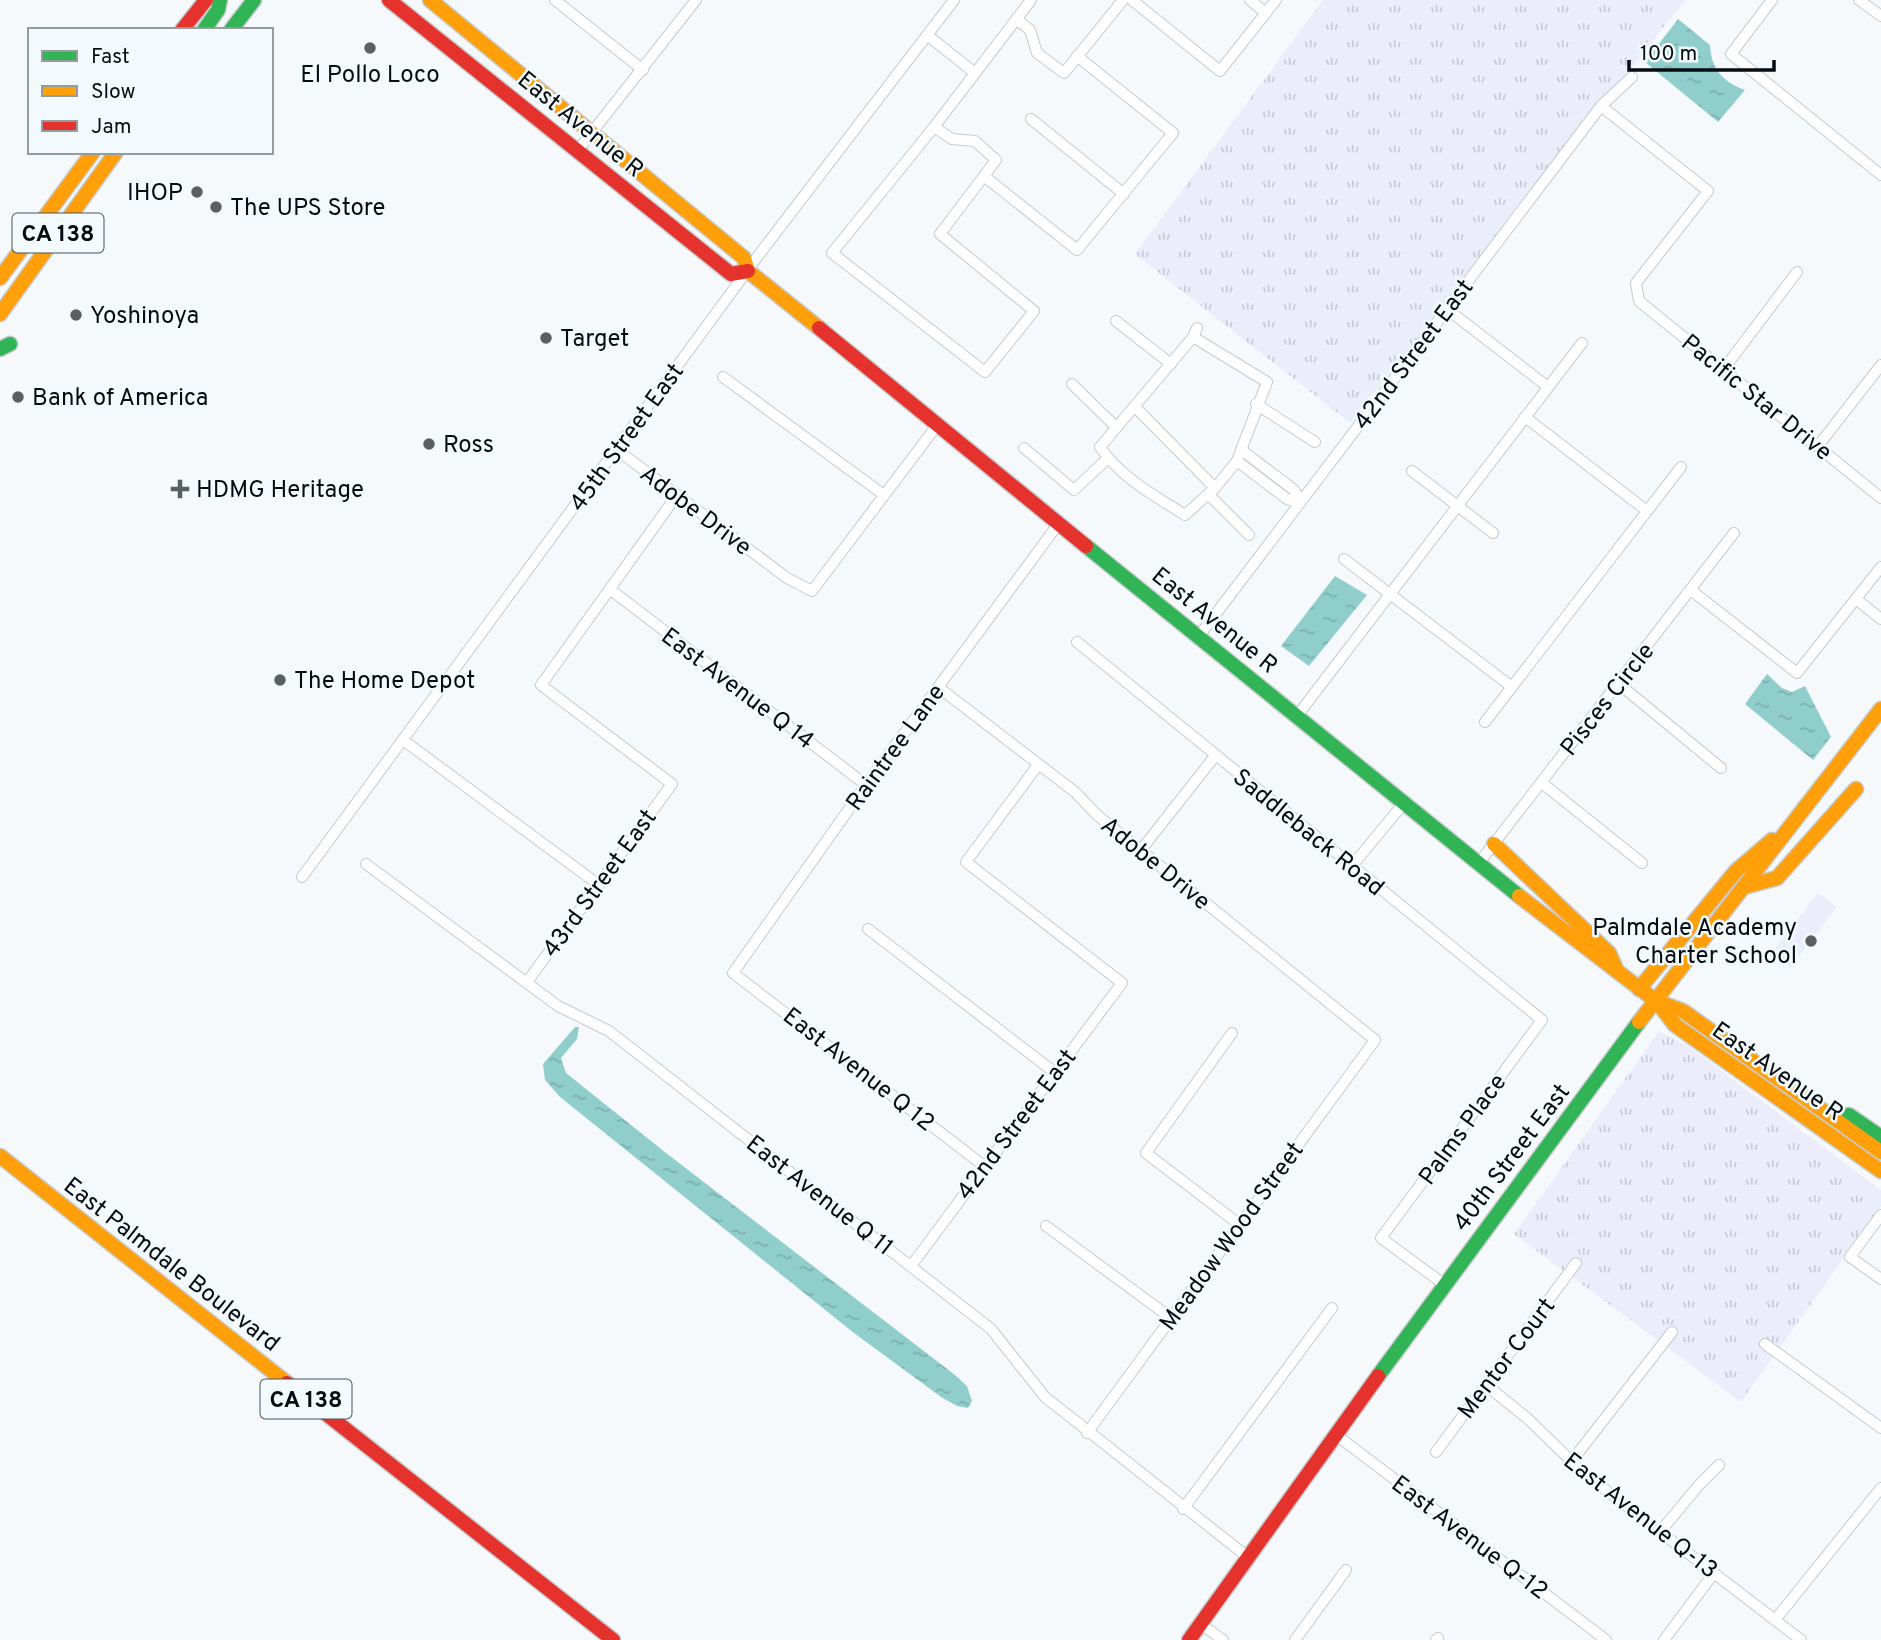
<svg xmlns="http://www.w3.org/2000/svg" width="1881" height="1640" font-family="Overpass,sans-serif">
	<defs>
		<pattern id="grass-tufts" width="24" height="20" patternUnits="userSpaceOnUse" patternTransform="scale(1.75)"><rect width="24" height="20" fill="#ebedfb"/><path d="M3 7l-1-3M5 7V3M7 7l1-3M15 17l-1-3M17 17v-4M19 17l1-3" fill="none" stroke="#c8cad6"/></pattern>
		<pattern id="water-ripples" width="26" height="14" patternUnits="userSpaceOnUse" patternTransform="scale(1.75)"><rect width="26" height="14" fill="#90cecc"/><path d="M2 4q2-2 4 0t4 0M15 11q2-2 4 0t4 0" fill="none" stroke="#7bb0ae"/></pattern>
	</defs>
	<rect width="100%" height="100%" fill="#f6f9fb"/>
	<g fill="url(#grass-tufts)">
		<polygon points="1323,0 1685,0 1350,423 1135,254"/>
		<polygon points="1659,1031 1688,1046 1881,1190 1881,1206 1741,1402 1514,1234"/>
	</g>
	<polygon fill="#ebedfb" points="1818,893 1837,907 1790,968 1771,954"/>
	<g fill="url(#water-ripples)">
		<path d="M1678,19L1710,45C1711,69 1723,82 1745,90L1718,122L1645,62Z"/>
		<polygon points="1335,576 1367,595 1309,666 1281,646"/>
		<polygon points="1767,674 1782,688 1792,692 1805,686 1831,737 1813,760 1745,704"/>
		<polygon points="575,1027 579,1027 577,1039 561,1058 566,1073 666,1153 955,1375 967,1386 972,1401 968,1408 957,1406 941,1397 854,1333 560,1097 545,1080 543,1064"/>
	</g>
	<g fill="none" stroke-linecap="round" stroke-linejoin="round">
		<g stroke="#c6cbce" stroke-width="12">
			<g id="street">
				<polyline points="555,0 643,70"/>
				<polyline points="1132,0 1220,71 1276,0"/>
				<polyline points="1250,0 1266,13"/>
				<polyline points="1772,0 1731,54 1881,175"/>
				<polyline points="1859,0 1881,16"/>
				<polyline points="1016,19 1030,30 1037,53 1064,73 1123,0"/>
				<polyline points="927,35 975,73"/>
				<polyline points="1601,106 1708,191 1636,283 1639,301 1881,498"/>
				<polyline points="1031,119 1124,194"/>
				<polyline points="934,127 952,139 975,141 996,160 940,234 1034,311 985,372 832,253 934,127 1031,0"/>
				<polyline points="578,150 696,0"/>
				<polyline points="984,176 1077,250 1173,133 1077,56"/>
				<polyline points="1447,309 1548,387"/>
				<polyline points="1116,321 1171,364"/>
				<path d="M1193,337L1267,382L1237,461L1215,488L1185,515C1155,496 1120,477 1100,447L1193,337L1197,328"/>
				<polyline points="1723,370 1797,272"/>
				<polyline points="723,377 884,495"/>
				<polyline points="1072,384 1115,426"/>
				<polyline points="1256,404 1315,442"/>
				<polyline points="1136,408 1215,488"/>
				<polyline points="1525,417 1647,511"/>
				<polyline points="1818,446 1881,365"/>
				<polyline points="1024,448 1074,490 1108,458"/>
				<polyline points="616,449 787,578 812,591 938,424"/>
				<polyline points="1237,461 1287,499 1301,502 1294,490 1243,451"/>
				<polyline points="1412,471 1493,533"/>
				<polyline points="1209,495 1249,535"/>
				<polyline points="1344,559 1512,687"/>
				<polyline points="611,590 866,785"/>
				<polyline points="1692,591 1797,673 1881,567"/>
				<polyline points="1856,599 1881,619"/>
				<polyline points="1199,636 1601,106 1632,77"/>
				<polyline points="1077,642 1542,1020 1381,1238 1445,1285"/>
				<polyline points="1619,684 1721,768"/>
				<polyline points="938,687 1075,792 1097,815 1375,1040 1087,1433"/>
				<polyline points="1297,716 1582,343"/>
				<polyline points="1485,722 1681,467"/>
				<polyline points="403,740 599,885"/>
				<polyline points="1542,783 1642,863"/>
				<polyline points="1141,850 1215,756"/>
				<polyline points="366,864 558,1006 609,1031 991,1329 1045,1397 1249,1558"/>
				<polyline points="1478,864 1734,533"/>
				<polyline points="1352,866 1403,804"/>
				<polyline points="302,877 761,252 954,0"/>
				<polyline points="868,929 1054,1072"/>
				<polyline points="527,982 672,784 541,685 677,495"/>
				<polyline points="1232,1033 1146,1153 1240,1225"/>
				<polyline points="984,1166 733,973 866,785 1059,523"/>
				<polyline points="1881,1215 1850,1257 1881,1279"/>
				<polyline points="1046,1226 1171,1318"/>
				<polyline points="911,1266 1122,983 966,862 1038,765"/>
				<polyline points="1765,1344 1881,1428"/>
				<polyline points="1486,1385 1527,1418 1585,1474 1801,1640"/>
				<polyline points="1335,1434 1606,1640"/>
				<polyline points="1436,1452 1576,1263"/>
				<polyline points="1571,1462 1672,1332"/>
				<polyline points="1183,1509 1332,1308"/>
				<polyline points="1660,1532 1699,1485 1719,1465"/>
				<polyline points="1775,1620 1881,1488"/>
				<polyline points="1201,1624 1223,1640"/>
				<polyline points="1295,1640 1346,1570"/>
				<polyline points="1436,1640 1438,1638"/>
				<polyline points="1664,1640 1714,1573"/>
			</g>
		</g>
		<g stroke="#c6cbce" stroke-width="17">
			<g id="fast">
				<polyline points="204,30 218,10 220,0"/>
				<polyline points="231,30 254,0"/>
				<polyline points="0,349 10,344"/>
				<polyline points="1086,546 1519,896"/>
				<polyline points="1849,1115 1881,1137"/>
				<polyline points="1378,1376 1639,1022"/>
			</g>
		</g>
		<g stroke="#c6cbce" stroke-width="17">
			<g id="slow">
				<polyline points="430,0 744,258 748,271 819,328"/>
				<polyline points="0,278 93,152"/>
				<polyline points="0,314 116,152"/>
				<polyline points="1494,844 1609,953 1617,971"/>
				<polyline points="1744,887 1777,878 1856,789"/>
				<polyline points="1519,896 1656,1001 1683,1011 1881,1152"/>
				<polyline points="1639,989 1736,871 1772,840"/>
				<polyline points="1657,1002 1675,1025 1881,1171"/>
				<polyline points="1639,1022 1881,709"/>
				<polyline points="0,1156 287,1383"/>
			</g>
		</g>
		<g stroke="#c6cbce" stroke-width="17">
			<g id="jam">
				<polyline points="389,0 731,274 748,271"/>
				<polyline points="182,30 206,0"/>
				<polyline points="819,328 1086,546"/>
				<polyline points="287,1383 613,1640"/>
				<polyline points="1189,1640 1378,1376"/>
			</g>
		</g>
		<use href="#street" stroke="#fefefe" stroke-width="10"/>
		<use href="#fast" stroke="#30b455" stroke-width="14"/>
		<use href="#slow" stroke="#ff9f0a" stroke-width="14"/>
		<use href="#jam" stroke="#e5322d" stroke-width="14"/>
	</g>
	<g fill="#5b5f62" stroke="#f3fafe" stroke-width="2.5">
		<circle cx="370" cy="48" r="7"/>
		<circle cx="197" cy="192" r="7"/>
		<circle cx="216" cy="207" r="7"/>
		<circle cx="76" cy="315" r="7"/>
		<circle cx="546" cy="338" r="7"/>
		<circle cx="18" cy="397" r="7"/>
		<circle cx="429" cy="444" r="7"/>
		<path d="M176.5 478.5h7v7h7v7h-7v7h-7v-7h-7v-7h7z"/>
		<circle cx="280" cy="680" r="7"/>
		<circle cx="1811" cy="941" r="7"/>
	</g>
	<g text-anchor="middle" stroke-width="5" stroke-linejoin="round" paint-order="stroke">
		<g fill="#f3fafe" stroke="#4e5357" stroke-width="2">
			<rect x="12.5" y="213.5" width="91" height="39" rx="5"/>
			<rect x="260.5" y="1379.5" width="91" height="39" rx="5"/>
		</g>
		<g font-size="23" font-weight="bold" fill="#070c10">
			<text x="58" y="241">CA 138</text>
			<text x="306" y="1407">CA 138</text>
		</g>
		<g font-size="24" fill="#070c10" stroke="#f3fafe" text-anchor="start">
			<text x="370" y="82" text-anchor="middle">El Pollo Loco</text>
			<text x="183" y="200" text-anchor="end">IHOP</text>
			<text x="230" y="215">The UPS Store</text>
			<text x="90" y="323">Yoshinoya</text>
			<text x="560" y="346">Target</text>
			<text x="32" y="405">Bank of America</text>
			<text x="443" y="452">Ross</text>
			<text x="196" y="497">HDMG Heritage</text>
			<text x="294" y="688">The Home Depot</text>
			<text x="1797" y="935" text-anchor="end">Palmdale Academy<tspan x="1797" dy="28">Charter School</tspan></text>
		</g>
		<g font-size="24" fill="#070c10" stroke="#f3fafe">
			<text transform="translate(581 124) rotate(39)" y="8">East Avenue R</text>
			<text transform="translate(1413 354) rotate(-53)" y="8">42nd Street East</text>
			<text transform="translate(1757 397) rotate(39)" y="8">Pacific Star Drive</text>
			<text transform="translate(626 437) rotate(-54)" y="8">45th Street East</text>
			<text transform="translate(696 510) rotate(37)" y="8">Adobe Drive</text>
			<text transform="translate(1215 620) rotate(39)" y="8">East Avenue R</text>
			<text transform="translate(738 688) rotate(37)" y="8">East Avenue Q 14</text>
			<text transform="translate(1607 699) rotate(-52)" y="8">Pisces Circle</text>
			<text transform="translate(895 747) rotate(-54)" y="8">Raintree Lane</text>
			<text transform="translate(1309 832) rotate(39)" y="8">Saddleback Road</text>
			<text transform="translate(1156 863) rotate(39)" y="8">Adobe Drive</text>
			<text transform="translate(599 883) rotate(-54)" y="8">43rd Street East</text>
			<text transform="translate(859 1069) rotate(38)" y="8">East Avenue Q 12</text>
			<text transform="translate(1778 1071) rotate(35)" y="8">East Avenue R</text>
			<text transform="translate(1016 1124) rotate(-53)" y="8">42nd Street East</text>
			<text transform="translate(1462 1129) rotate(-54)" y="8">Palms Place</text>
			<text transform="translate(1511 1157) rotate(-53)" y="8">40th Street East</text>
			<text transform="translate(820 1195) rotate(38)" y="8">East Avenue Q 11</text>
			<text transform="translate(1231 1236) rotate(-54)" y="8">Meadow Wood Street</text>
			<text transform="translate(172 1264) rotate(38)" y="8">East Palmdale Boulevard</text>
			<text transform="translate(1506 1358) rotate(-53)" y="8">Mentor Court</text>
			<text transform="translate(1641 1515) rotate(38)" y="8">East Avenue Q-13</text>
			<text transform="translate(1470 1537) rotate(37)" y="8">East Avenue Q-12</text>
		</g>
	</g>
	<rect x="28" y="28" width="245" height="126" fill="#f3fafe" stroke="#959b9f" stroke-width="2"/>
	<rect x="42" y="51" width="35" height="10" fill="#30b455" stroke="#959b9f" stroke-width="2"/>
	<text x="91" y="63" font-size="21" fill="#070c10">Fast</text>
	<rect x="42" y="86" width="35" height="10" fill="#ff9f0a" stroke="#959b9f" stroke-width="2"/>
	<text x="91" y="98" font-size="21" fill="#070c10">Slow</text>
	<rect x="42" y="121" width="35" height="10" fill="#e5322d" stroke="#959b9f" stroke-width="2"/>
	<text x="91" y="133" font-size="21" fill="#070c10">Jam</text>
	<path d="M1629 60v10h145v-10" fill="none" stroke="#070c10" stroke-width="3.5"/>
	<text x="1640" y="60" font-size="21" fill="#070c10" stroke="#f3fafe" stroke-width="5" paint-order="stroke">100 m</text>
</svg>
